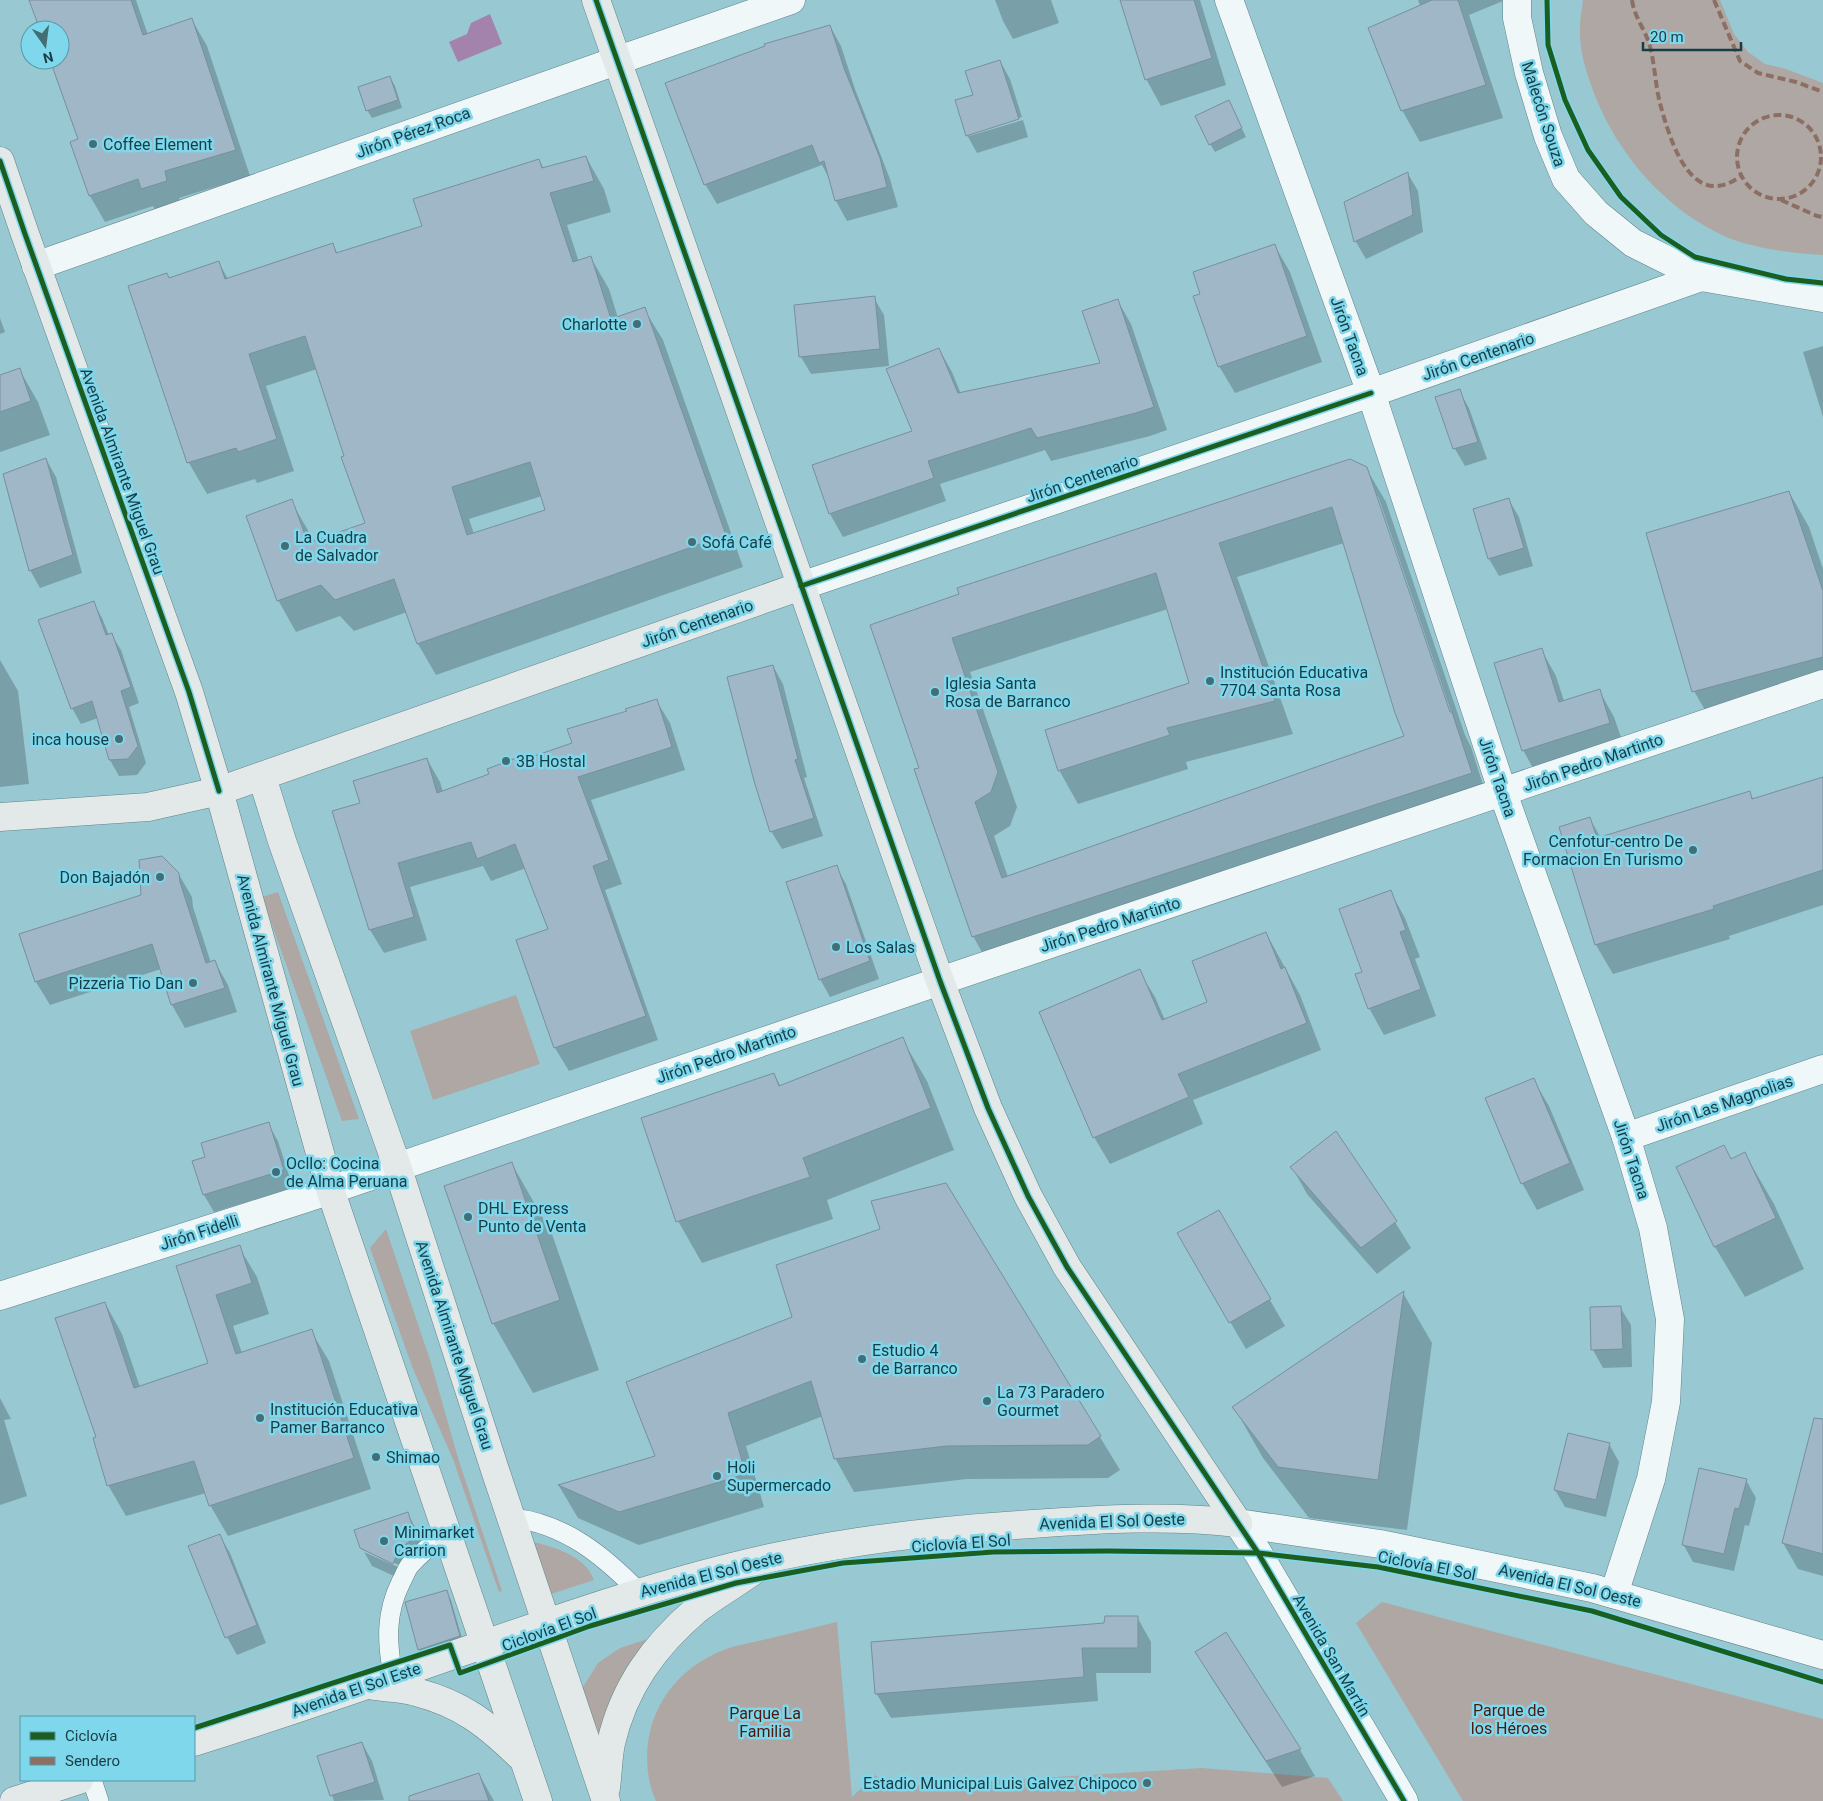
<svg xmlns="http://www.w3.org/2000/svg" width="1823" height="1801" font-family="Roboto,sans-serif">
	<rect width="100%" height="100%" fill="#98c8d2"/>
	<g fill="#afa7a4">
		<path d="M1583,0H1720L1734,34L1748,52L1765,64L1786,69L1823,83V255C1790,253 1745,248 1716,232C1657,202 1611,145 1590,82C1584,65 1579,45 1580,26C1580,18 1582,9 1583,0Z"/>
		<polygon points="278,892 359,1119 342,1121 262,897"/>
		<polygon points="516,995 540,1064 433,1100 410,1031"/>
		<polygon points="386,1229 431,1363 458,1458 502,1591 499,1592 453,1459 413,1369 370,1248"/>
		<path d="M529,1541C553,1547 584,1554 594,1580L545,1596Z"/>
		<polygon points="1382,1602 1823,1719 1823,1801 1463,1801 1356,1623"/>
		<path d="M837,1622L852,1797L875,1775L892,1787L1202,1768L1328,1778L1343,1801H656C653,1794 650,1786 649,1779C639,1721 670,1670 726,1649C737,1645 751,1643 763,1640C788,1634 812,1628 837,1622Z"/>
		<polygon points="660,1635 599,1749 584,1712 583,1687 598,1663 620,1648"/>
	</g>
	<polygon fill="#a383ac" points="490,14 502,44 458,62 449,42 467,34 471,23"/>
	<g fill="#0003" fill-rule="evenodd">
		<polygon points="30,0 136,0 148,35 192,20 207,46 250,176 179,198 182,207 158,215 153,206 105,222 90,196 72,143 80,140 51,60 60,60 60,30 40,30"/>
		<polygon points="995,0 1051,0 1059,23 1013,39 1003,21"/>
		<polygon points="1121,0 1200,0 1226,85 1161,106 1146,79"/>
		<polygon points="1418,0 1502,0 1503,1 1469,15 1503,118 1420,142 1402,110 1420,6"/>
		<polygon points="830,26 841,46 855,89 890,179 898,207 847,221 836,201 830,180 822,165 717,204 705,184"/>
		<polygon points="1000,61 1010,79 1022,117 969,134 969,136 1023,120 1028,137 977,153 967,135 974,96"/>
		<polygon points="390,78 395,86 402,108 372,118 367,110"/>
		<polygon points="1233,110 1246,137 1215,152 1210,144"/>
		<path d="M586,157L604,189L611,212L567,225L579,262L591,258L609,289L618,318L644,309L663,340L743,567L436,675L418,644L407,612L354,631L340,616L296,632L278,600L291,501L309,532L313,543L366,524L317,369L266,386L294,471L257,483L255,479L207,494L189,463L130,287L169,279L219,263L228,279L333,245L338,254L424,226L539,160L544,169ZM542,496L546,510L474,534L469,519Z"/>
		<polygon points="1408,174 1418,191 1423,232 1366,259 1356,242 1346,203"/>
		<polygon points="1275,246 1290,272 1322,362 1235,393 1219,366 1201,295"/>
		<polygon points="874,298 884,315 889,366 811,374 801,357"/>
		<polygon points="1118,301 1131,324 1167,430 1150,436 1051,461 1045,450 940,484 946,501 843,537 830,514 914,432 939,349 952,372 961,394 1101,364"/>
		<polygon points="0,318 5,332 0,334"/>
		<polygon points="1823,346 1823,417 1803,352"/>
		<polygon points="19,369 38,402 50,435 0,452 0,376"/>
		<polygon points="1459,391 1469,408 1487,459 1465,466 1455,449 1437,398"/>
		<polygon points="46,459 56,477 82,573 40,588 30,570"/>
		<path d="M1366,468L1386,502L1465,735L1471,747L1490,807L992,970L973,936L921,769L872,625ZM1376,496H1378L1453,718L1451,719ZM1344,543L1406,737L1008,877L994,836L1010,826L1017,807L970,672L1168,609L1191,684L1059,770L1078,804L1188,769L1186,762L1293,734L1237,577Z"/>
		<polygon points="1789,492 1809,527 1823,569 1823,697 1714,726 1694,691"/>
		<polygon points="1509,500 1519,517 1533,566 1499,576 1489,559"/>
		<polygon points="93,602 102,618 109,635 111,634 121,650 139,703 129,707 146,763 137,775 119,776 110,760 98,718 81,724 72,708"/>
		<polygon points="1541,649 1556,676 1564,701 1599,690 1614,717 1625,749 1538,777 1523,750"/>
		<polygon points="0,660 18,691 29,784 0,787"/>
		<polygon points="773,666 783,684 807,777 804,778 823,836 782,849 771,831"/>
		<polygon points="656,700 670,723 685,770 591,800 622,884 605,890 658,1040 569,1071 555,1048 517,940 549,929 526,868 491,881 483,866 410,887 427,940 384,953 370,930 334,812 361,804 427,759 440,782 443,792 573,743 629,712"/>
		<polygon points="1823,778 1823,905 1729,936 1730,939 1613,974 1596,945 1590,819 1601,838 1749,792 1754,800"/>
		<polygon points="836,867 846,884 879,979 830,997 820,979"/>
		<polygon points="178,873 192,897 193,907 211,963 215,962 228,985 237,1012 185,1028 172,1005 161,969 50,1005 36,982 142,896"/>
		<polygon points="1390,891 1405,918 1420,957 1415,959 1436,1016 1384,1035 1369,1008 1364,973"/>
		<polygon points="1266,933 1300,995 1321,1050 1193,1100 1203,1124 1110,1164 1094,1137 1139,971 1155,997 1165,1020 1209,1002"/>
		<polygon points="902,1039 927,1081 954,1150 827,1200 833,1219 702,1263 678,1221 774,1074 781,1087"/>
		<polygon points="1533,1079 1549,1106 1584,1190 1537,1210 1522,1183"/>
		<polygon points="268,1124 278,1141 293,1188 214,1212 204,1195 194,1162 207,1157"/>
		<polygon points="1724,1146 1732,1160 1745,1154 1774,1204 1804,1269 1745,1297 1715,1247 1678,1168"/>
		<polygon points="512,1164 552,1234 599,1370 533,1393 493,1323"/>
		<polygon points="1292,1167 1395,1222 1411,1248 1377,1274 1307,1194"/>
		<polygon points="946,1184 1120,1470 1108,1478 967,1479 854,1492 835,1458 823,1416 746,1446 764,1507 639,1545 578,1518 559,1486 657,1456 881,1230"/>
		<polygon points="1218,1211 1285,1326 1246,1349 1179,1234"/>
		<polygon points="239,1247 257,1277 269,1314 233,1326 242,1353 311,1331 329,1361 371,1489 228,1536 210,1505 206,1493 126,1516 108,1485 98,1438 105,1303 122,1334 140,1387 210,1364 177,1267"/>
		<polygon points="1403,1293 1432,1343 1407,1530 1309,1518 1263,1458 1234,1407"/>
		<polygon points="1620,1307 1631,1325 1632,1367 1603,1368 1593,1350 1591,1308"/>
		<polygon points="0,1398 11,1419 4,1420 27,1496 0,1505"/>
		<polygon points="1823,1443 1823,1576 1798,1569 1783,1543"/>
		<polygon points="1609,1444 1619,1462 1606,1517 1565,1507 1555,1490"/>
		<polygon points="1746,1480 1756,1498 1749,1526 1745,1525 1734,1571 1693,1562 1683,1544"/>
		<path d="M407,1514L418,1531L426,1555L403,1580L372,1566L362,1548ZM364,1549L399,1565L398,1567L364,1552Z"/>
		<polygon points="220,1536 230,1553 266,1643 237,1655 227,1637"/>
		<polygon points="446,1592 451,1600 464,1645 424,1658 419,1650 406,1603"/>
		<polygon points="1137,1617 1151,1642 1151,1673 1096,1673 1098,1701 891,1718 876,1693 1106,1624"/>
		<polygon points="1225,1634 1300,1750 1315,1776 1282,1787 1212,1679 1196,1652"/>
		<polygon points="362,1743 372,1761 384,1800 334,1801 319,1757"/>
		<polygon points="479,1774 494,1801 439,1801"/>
	</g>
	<g fill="#9fb7c6" stroke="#788f9e" fill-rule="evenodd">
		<polygon points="29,0 131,0 143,35 192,18 236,150 165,171 167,181 141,189 138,179 89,196 70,142 78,139 50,60 60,60 60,30 40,30"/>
		<polygon points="1120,0 1194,0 1212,58 1145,80"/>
		<polygon points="1432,0 1458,0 1486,85 1401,111 1368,28"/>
		<polygon points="830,25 844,68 880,158 887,187 835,201 824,161 819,163 812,145 704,185 665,83 765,46 764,44"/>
		<polygon points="1000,60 1019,119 966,136 955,100 973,95 965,71"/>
		<polygon points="390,76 398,100 366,111 358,87"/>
		<polygon points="1229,100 1242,128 1209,145 1195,116"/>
		<path d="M586,156L594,181L550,193L573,262L591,256L611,319L645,307L726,535L417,644L394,579L335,600L321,585L277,601L246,516L292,499L308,543L365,523L341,457L344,456L305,336L249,354L277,439L238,452L236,448L187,463L128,286L167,273L169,278L219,261L225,279L333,243L336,253L422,226L413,199L539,159L542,168ZM530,462L545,510L467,535L452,487Z"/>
		<polygon points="1408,172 1413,215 1354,242 1344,202"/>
		<polygon points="1275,244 1307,336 1218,367 1193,296 1200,294 1193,272"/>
		<polygon points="875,296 880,349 799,357 794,305"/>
		<polygon points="1118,299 1154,407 1136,413 1037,438 1031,428 928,461 934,478 829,514 812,465 912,431 886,369 939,348 958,393 1100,363 1082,311"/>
		<polygon points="20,368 31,401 0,412 0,375"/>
		<polygon points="1460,389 1478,442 1453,449 1435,397"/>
		<polygon points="46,458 73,555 29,571 3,474"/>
		<path d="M1350,459L1367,467L1450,712H1452L1472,773L972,937L914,769L919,768L870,625L959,594L957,588ZM1332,507L1395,713L1404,736L1002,878L975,802L991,792L998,772L952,638L1156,573L1189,683L1045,730L1058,771L1170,735L1167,728L1275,701L1219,543Z"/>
		<polygon points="1789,491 1823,591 1823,657 1692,692 1646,533"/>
		<polygon points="1509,498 1524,548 1488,559 1473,509"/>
		<polygon points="94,601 106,635 112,633 131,687 121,691 138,746 128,759 109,760 92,701 71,709 38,620"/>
		<polygon points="1542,648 1559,702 1600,689 1610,723 1522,751 1494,663"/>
		<polygon points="773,665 798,759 795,760 814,818 770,832 754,781 727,677"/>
		<polygon points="657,699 672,747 578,777 609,860 593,866 646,1016 554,1048 516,940 548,929 515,844 477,859 471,842 398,863 414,917 369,930 332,811 360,803 353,781 427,758 437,793 489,774 487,769 516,758 517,762 572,743 567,729 627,711 625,709"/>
		<polygon points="1823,777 1823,870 1713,906 1714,909 1595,945 1559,827 1590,817 1597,838 1750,791 1752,799"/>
		<polygon points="162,856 179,873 180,882 206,963 215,960 225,988 171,1005 152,944 35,982 19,934 141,895 139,860"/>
		<polygon points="837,865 870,961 819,980 786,882"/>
		<polygon points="1391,890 1406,930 1400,932 1421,989 1368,1009 1355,974 1362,972 1339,909"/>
		<polygon points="1266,932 1281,969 1285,967 1307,1023 1178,1074 1189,1097 1093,1138 1039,1012 1140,969 1162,1020 1207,1002 1192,961"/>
		<polygon points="903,1037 931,1108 803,1158 810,1177 676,1222 641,1118 774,1073 779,1086"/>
		<polygon points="1534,1078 1570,1163 1521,1184 1485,1098"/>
		<polygon points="269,1122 284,1170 203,1195 192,1161 205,1157 201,1143"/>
		<polygon points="1336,1131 1397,1221 1361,1248 1290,1167"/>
		<polygon points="1724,1145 1731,1159 1745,1152 1776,1218 1714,1247 1676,1167"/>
		<polygon points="512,1162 560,1300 492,1324 444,1186"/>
		<polygon points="946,1183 1101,1436 1088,1445 947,1446 834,1459 811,1381 728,1413 746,1474 619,1512 558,1485 655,1456 626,1382 792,1317 776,1265 880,1229 871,1201"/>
		<polygon points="1219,1210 1271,1299 1229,1323 1177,1233"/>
		<polygon points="240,1245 252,1283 216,1295 236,1354 312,1329 354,1458 209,1506 194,1461 107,1486 93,1438 96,1437 55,1318 105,1302 134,1388 208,1363 176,1266"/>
		<polygon points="1404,1291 1378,1480 1278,1467 1232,1407"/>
		<polygon points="1621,1306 1623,1349 1591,1350 1590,1307"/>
		<polygon points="1814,1418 1823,1419 1823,1554 1782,1543"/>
		<polygon points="1568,1433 1610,1443 1596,1500 1554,1490"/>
		<polygon points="1699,1468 1747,1479 1739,1509 1735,1508 1724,1554 1682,1545"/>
		<polygon points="408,1512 416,1537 406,1544 397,1554 393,1564 360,1548 354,1530"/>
		<polygon points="220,1534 257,1625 225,1638 188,1546"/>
		<polygon points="447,1590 460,1636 418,1650 405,1602"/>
		<polygon points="1105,1616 1138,1616 1138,1648 1082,1648 1084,1677 875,1694 871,1642 1104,1623"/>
		<polygon points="1226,1632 1301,1749 1266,1761 1195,1652"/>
		<polygon points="362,1742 375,1782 330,1796 317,1756"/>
		<polygon points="479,1773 489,1801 409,1801 409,1796"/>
	</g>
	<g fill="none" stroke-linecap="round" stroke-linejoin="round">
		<g stroke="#5f8389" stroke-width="20">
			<g id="service">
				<path d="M512,1518C564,1523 604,1556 639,1592"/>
				<path d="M393,1676C387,1643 385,1614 401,1582C404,1577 406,1570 410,1565C421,1553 434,1542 447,1532"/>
				<polyline points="92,1780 99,1801"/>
			</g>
		</g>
		<g stroke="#5f8389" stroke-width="29">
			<g id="minor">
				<polyline points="1229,0 1371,393 1503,793 1626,1137 1653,1228 1670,1319 1666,1402 1651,1479 1614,1594"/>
				<polyline points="1517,0 1517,18 1529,73 1548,136 1566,179 1596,213 1633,243 1701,277 1823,298"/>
				<polyline points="36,266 616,61 791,0"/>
				<polyline points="801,586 1371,393 1701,277"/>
				<polyline points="1626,1137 1823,1069"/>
				<polyline points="0,1296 307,1198 940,981 1823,684"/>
				<polyline points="1238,1523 1380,1544 1592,1588 1823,1655"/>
			</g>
		</g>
		<g stroke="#5f8389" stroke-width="29">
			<polyline id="tertiary" points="1238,1523 1258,1553 1404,1801"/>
		</g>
		<g stroke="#5f8389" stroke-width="29">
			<g id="secondary">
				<polyline points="596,0 940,981 988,1108 1028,1196 1067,1267 1238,1523"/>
				<polyline points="0,161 25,234 189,692 219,791 330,1189 538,1801"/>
				<polyline points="262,777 282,841 397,1166 495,1470 606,1801"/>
				<polyline points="0,817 148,807 219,791 801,586"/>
				<path d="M374,1686C388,1688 403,1688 416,1692C462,1704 487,1724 520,1756"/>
				<path d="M194,1742C279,1715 365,1686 450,1656C557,1619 664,1581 775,1557C860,1539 947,1529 1033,1524C1101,1519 1169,1515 1238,1523"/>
				<path d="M606,1788C608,1773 608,1757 611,1743C624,1687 654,1646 696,1610C715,1595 737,1583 756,1569"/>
				<polyline points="14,1801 79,1780"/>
			</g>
		</g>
		<use href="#service" stroke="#f0f7f8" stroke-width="19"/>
		<use href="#minor" stroke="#f0f7f8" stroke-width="28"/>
		<use href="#tertiary" stroke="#f0f7f8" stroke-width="28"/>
		<use href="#secondary" stroke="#e3e9e8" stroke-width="28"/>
		<g stroke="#8d6e63" stroke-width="4" stroke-dasharray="8 4" stroke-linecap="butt">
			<path d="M1632,0C1634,16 1644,28 1649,43C1655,63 1655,86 1661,107C1671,143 1692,212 1741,176"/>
			<polyline points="1714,0 1740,61 1758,73 1796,82 1823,92"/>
			<circle cx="1779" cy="157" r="42"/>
			<polyline points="1781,200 1817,216 1823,217"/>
		</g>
		<g stroke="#7fd7eb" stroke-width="8">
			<g id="cycleway">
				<polyline points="596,0 940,981 988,1108 1028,1196 1067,1267 1258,1553 1404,1801"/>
				<polyline points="1547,0 1548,45 1565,100 1588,150 1621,197 1661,235 1695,257 1786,279 1823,283"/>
				<polyline points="0,161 25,234 189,692 219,791"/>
				<polyline points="801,586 1371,393"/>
				<polyline points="194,1728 450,1645 460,1673 590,1626 736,1583 843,1563 993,1552 1108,1551 1258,1553 1378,1567 1592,1611 1823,1682"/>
			</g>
		</g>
		<use href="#cycleway" stroke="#1b5e20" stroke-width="5"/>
	</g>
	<g fill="#446e76" stroke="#7fd7eb" stroke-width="2">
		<circle cx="93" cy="144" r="5"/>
		<circle cx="637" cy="324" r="5"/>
		<circle cx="692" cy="542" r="5"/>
		<circle cx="285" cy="546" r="5"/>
		<circle cx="1210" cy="681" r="5"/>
		<circle cx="935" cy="692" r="5"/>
		<circle cx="119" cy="739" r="5"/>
		<circle cx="506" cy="761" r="5"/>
		<circle cx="1693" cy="850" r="5"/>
		<circle cx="160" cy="877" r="5"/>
		<circle cx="836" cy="947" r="5"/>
		<circle cx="193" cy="983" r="5"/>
		<circle cx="276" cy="1172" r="5"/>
		<circle cx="468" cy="1217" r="5"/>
		<circle cx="862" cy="1359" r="5"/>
		<circle cx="987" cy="1401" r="5"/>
		<circle cx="260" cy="1418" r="5"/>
		<circle cx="376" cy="1457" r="5"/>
		<circle cx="717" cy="1476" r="5"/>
		<circle cx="384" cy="1541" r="5"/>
		<circle cx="1147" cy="1783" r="5"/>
	</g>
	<g text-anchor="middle" stroke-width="5" stroke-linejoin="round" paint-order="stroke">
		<g font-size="16" fill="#173d45" stroke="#7fd7eb">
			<text transform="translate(1544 114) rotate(72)" y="6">Malecón Souza</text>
			<text transform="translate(413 132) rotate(-20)" y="6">Jirón Pérez Roca</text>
			<text transform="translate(1350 336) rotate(70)" y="6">Jirón Tacna</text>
			<text transform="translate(1478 356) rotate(-19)" y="6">Jirón Centenario</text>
			<text transform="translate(123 471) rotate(70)" y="6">Avenida Almirante Miguel Grau</text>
			<text transform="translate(1082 478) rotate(-19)" y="6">Jirón Centenario</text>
			<text transform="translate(697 623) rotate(-19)" y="6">Jirón Centenario</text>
			<text transform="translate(1593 762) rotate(-19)" y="6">Jirón Pedro Martinto</text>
			<text transform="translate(1498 777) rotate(71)" y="6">Jirón Tacna</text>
			<text transform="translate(1110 924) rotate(-18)" y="6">Jirón Pedro Martinto</text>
			<text transform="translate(271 980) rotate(75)" y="6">Avenida Almirante Miguel Grau</text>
			<text transform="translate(726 1054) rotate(-19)" y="6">Jirón Pedro Martinto</text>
			<text transform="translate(1724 1103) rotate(-19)" y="6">Jirón Las Magnolias</text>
			<text transform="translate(1632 1159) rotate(72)" y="6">Jirón Tacna</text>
			<text transform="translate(199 1232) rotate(-18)" y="6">Jirón Fidelli</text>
			<text transform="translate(455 1345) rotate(72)" y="6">Avenida Almirante Miguel Grau</text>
			<text transform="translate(1112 1521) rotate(-2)" y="6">Avenida El Sol Oeste</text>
			<text transform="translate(961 1543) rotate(-4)" y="6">Ciclovía El Sol</text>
			<text transform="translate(1427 1565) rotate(11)" y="6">Ciclovía El Sol</text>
			<text transform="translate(711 1574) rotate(-14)" y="6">Avenida El Sol Oeste</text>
			<text transform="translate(1570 1585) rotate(13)" y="6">Avenida El Sol Oeste</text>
			<text transform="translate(549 1629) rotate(-20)" y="6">Ciclovía El Sol</text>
			<text transform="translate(1332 1655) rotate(60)" y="6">Avenida San Martín</text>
			<text transform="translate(356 1689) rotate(-19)" y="6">Avenida El Sol Este</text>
		</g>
		<g font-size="16" fill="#173d45" stroke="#7fd7eb" text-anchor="start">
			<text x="103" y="150">Coffee Element</text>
			<text x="627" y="330" text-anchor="end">Charlotte</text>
			<text x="295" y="543">La Cuadra<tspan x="295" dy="18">de Salvador</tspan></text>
			<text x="702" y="548">Sofá Café</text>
			<text x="1220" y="678">Institución Educativa<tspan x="1220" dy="18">7704 Santa Rosa</tspan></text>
			<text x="945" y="689">Iglesia Santa<tspan x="945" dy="18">Rosa de Barranco</tspan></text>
			<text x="109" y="745" text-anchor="end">inca house</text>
			<text x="516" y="767">3B Hostal</text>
			<text x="1683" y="847" text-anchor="end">Cenfotur-centro De<tspan x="1683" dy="18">Formacion En Turismo</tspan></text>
			<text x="150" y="883" text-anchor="end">Don Bajadón</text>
			<text x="846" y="953">Los Salas</text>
			<text x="183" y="989" text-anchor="end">Pizzeria Tio Dan</text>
			<text x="286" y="1169">Ocllo: Cocina<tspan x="286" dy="18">de Alma Peruana</tspan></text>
			<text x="478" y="1214">DHL Express<tspan x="478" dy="18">Punto de Venta</tspan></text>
			<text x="872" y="1356">Estudio 4<tspan x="872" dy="18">de Barranco</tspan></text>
			<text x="997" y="1398">La 73 Paradero<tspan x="997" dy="18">Gourmet</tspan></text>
			<text x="270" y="1415">Institución Educativa<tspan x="270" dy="18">Pamer Barranco</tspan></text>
			<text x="386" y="1463">Shimao</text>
			<text x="727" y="1473">Holi<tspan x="727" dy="18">Supermercado</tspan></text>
			<text x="394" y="1538">Minimarket<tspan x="394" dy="18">Carrion</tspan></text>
			<text x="1137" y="1789" text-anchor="end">Estadio Municipal Luis Galvez Chipoco</text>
		</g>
		<g font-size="16" fill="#4f180c" stroke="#7fd7eb">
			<text x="1509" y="1716">Parque de<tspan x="1509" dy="18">los Héroes</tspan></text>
			<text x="765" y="1719">Parque La<tspan x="765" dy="18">Familia</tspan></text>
		</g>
	</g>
	<rect x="20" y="1716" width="175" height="65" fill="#7fd7eb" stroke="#5599a9"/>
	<rect x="30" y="1732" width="25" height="8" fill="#1b5e20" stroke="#5599a9"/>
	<text x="65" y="1741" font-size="15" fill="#173d45">Ciclovía</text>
	<rect x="30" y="1757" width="25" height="8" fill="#8d6e63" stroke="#5599a9"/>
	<text x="65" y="1766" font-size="15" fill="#173d45">Sendero</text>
	<g transform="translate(45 45) rotate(166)"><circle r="24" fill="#7fd7eb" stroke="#5599a9"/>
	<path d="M0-4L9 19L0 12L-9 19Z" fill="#446e76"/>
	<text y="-8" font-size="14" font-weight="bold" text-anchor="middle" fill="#173d45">N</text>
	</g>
	<path d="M1643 42v8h98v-8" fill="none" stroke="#173d45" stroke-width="2.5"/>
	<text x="1650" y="42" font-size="15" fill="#173d45" stroke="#7fd7eb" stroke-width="4" paint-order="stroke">20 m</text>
</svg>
